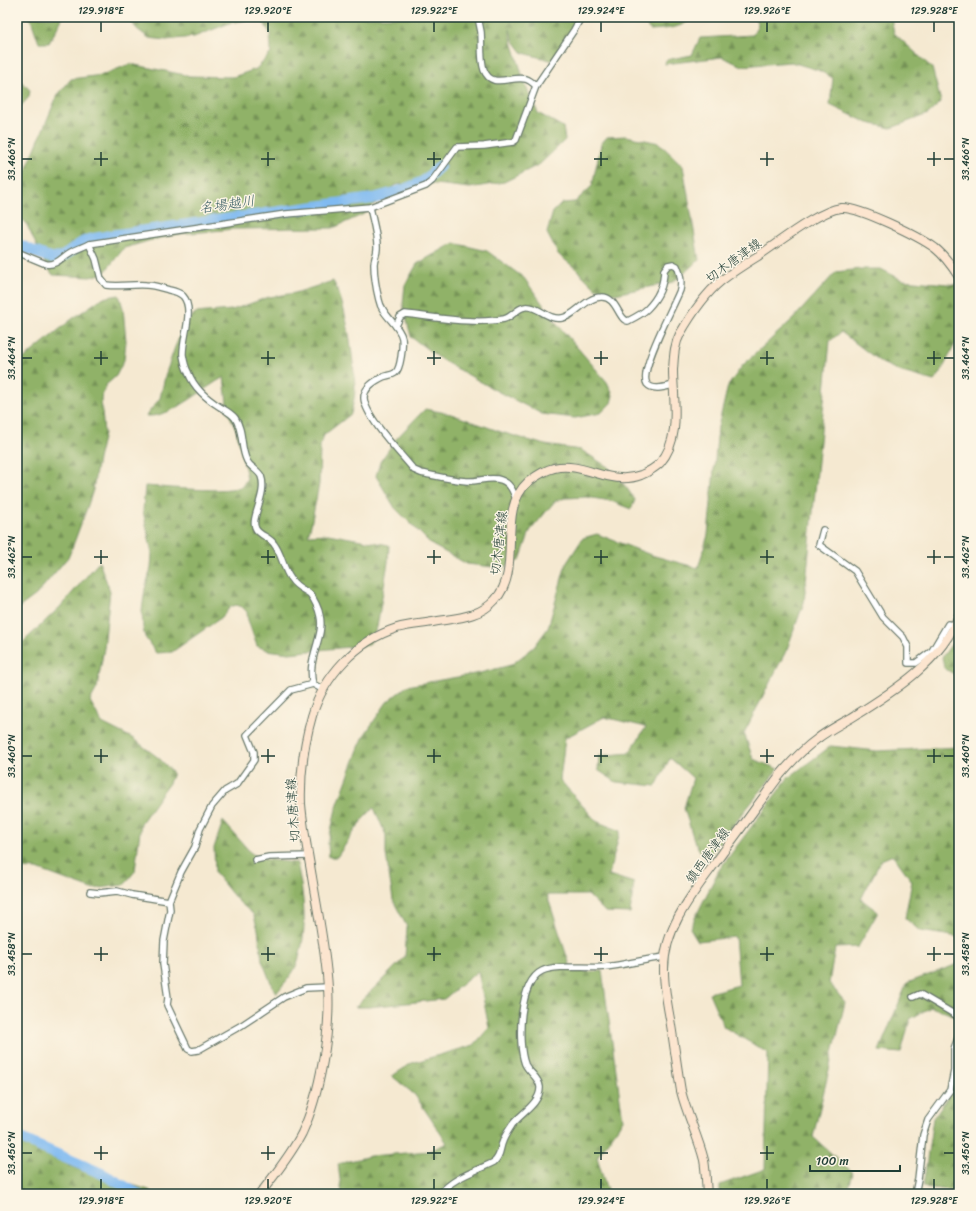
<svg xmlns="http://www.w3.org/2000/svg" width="976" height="1211" font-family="Sriracha,'Klee One',sans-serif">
	<defs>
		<pattern id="forest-firs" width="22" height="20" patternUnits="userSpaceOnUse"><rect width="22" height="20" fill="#90b267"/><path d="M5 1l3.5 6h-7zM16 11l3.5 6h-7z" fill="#759256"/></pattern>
	</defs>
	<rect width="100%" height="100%" fill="#fcf5e5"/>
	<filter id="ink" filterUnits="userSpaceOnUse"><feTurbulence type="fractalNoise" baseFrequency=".025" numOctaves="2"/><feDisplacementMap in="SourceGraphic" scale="8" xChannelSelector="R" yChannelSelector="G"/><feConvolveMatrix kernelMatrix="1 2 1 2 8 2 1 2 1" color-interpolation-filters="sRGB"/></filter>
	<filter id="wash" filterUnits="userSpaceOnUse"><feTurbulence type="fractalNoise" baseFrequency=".012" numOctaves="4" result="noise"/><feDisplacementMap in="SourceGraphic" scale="16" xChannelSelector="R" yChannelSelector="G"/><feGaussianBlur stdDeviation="0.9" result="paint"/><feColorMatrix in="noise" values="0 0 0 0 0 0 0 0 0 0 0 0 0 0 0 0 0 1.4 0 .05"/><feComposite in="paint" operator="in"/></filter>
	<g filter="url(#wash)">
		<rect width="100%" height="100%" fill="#f5e9d1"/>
		<g fill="url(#forest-firs)" stroke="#58784e">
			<polygon points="30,17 63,17 49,43 39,43"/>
			<polygon points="127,17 580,17 554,61 523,53 513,40 510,29 510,35 525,84 538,113 563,127 565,140 540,164 504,182 470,188 426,183 395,185 364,214 333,228 234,229 179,234 148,241 124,248 104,273 90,277 53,275 46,266 27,225 17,215 17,210 22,180 57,96 71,79 102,75 130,64 190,76 233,77 256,69 271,53 270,33 262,20 252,19 230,23 194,37 166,40 149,38 137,29"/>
			<path d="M639,17H692C684,29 663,29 650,30Z"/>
			<polygon points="754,17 891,17 894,33 932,68 941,102 928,114 891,128 868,123 830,105 833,78 818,70 791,62 742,66 722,57 665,64 666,60 692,55 700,38 753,35 758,24"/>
			<polygon points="17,77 30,90 29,97 17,110"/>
			<polygon points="626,136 659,143 683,166 699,260 673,282 615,294 595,288 575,268 558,254 547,233 553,212 562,203 575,202 592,186 601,144 607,137"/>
			<polygon points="454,243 487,251 524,278 557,324 607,382 613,395 611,403 601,413 575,418 542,414 497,391 442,360 411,337 403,304 405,285 417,264"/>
			<polygon points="860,269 881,269 902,280 959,285 959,336 943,368 934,381 902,372 882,363 841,332 830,341 804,602 787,649 744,733 753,759 778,769 706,860 695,843 684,808 693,778 670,758 656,786 616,782 598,770 599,756 629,753 646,727 604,717 565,738 560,780 596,821 620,831 609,875 634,883 630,913 605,912 588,895 547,895 572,972 602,971 623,1120 597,1157 608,1194 342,1194 338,1164 370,1156 430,1151 447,1143 415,1095 392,1076 412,1063 474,1045 489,1028 478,971 444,999 369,1007 355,1007 405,957 407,927 393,900 386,854 386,835 374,808 362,820 337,857 329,857 328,843 336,809 359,747 365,734 387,702 407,686 480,673 511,665 534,647 548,628 566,564 583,538 597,534 651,555 698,568 708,535 718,427 728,386 743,365 793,319 836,272"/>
			<path d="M333,281C347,304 354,361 355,390C355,398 352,406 351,414L324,435L320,446L319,484L311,525L308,535L328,534L389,545L388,562L377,627L369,645L289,653L267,650L257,646L248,620L247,612L242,607L236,605L230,607L222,617L172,652L156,653L145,637L143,628L142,610L145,589L151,568L152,553L143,511L145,486C163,487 230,494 242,486C244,484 246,480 247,478L236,429L228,412L224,377C204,388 180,410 158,415C154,416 150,416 146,416L160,398L166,373L175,347L185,324L195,313L232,310L269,297L295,293Z"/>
			<polygon points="119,295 123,308 126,341 124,360 116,376 106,385 101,399 104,434 98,459 93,490 88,505 69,556 36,595 17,609 17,364 72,319 102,298"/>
			<polygon points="425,409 451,414 501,432 545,445 581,450 608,467 626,487 635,500 631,509 611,501 586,497 565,498 555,501 530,531 520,560 502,568 467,564 432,545 395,508 376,476 380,462 396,439"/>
			<polygon points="99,562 110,591 104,648 97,688 90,701 102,723 132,738 160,759 173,773 169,783 141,823 135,871 124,885 92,889 37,869 17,868 17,648 60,607"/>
			<polygon points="959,635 959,677 944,668 942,657"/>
			<polygon points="831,746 877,751 959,747 959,937 920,931 905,918 912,881 893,855 881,860 861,899 878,912 858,947 835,948 829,983 845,1002 813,1137 853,1173 847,1194 720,1194 720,1185 765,1169 768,1053 724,1027 709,993 739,985 735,937 698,941 690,928 719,870 788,778"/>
			<path d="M223,821L251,853L262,859L297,863C304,897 309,933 296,966C292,976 282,985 276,994L269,978L262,960L258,929L253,914L237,900L215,873L214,848Z"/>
			<polygon points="959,962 959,1017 931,1007 910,1019 901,1053 879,1051 907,983 958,964"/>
			<polygon points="959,1082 959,1191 923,1187 933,1118"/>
			<polygon points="23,1144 78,1169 149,1190 154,1194 22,1194 17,1179 17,1145"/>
		</g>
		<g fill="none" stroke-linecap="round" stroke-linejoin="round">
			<g stroke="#7fbaf1" stroke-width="11">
				<path d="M17,244C28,248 45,258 56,258C66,258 75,245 86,241C92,238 100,238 107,236L376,198L403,190L424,181L440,166"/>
				<polyline points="17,1137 103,1174 138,1194"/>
			</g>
		</g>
	</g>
	<g filter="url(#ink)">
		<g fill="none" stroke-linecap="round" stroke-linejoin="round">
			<g stroke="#6a796b" stroke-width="8">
				<g id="street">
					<polyline points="536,86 574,30 581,17"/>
					<path d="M370,207C372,218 378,238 377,249C377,254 374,259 374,264C374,276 376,288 379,300C382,316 399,324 402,338C403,345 401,369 395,373C391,376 385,375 381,378C373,382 364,389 364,398C365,417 402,455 414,470L421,473C436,476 452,480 467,481C478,482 490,476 501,480C510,483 513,491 516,499"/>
					<path d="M89,244L96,259L101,279L106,285C119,287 133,284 146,285C154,285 161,288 169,290C174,291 179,292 183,296C195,309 182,339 183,355C184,361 185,367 188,372C194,388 206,398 220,407C225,410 231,413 235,418C244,431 240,447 247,461C250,467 258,470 261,476C268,494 249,519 256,529C260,536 270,537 274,544C282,554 283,569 291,579C296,587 303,589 310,594C314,599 319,609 320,616C325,637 306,659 313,684L322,689"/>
					<path d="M17,252L46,264C56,266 62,257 71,252C77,249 83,247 89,244L286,214L370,207L426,186L432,181L457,147L484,146L513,142L516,140L536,86C533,83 530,80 526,79C511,75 492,90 484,70C480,58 482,44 481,32C480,27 479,22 478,17"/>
					<path d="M396,326L400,317L405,314C437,317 473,325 504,319C512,317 517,308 525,307C538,305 548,321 562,318C574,317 586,297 601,297C617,296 618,320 628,321C634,318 642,314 647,309C657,299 664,285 664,270L668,265L673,264L677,266C680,273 682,282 680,290C674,306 638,371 647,384C653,391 665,387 673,385"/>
					<polyline points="823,530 819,545 855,571 883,617 903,637 908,647 908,663 916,663 932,651 948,624 955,625"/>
					<polyline points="313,684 291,690 247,735 254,752 254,760 237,784 225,791 212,806 200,829 195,847 181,872 169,901 170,910 164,941 163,964 168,998 167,1005 188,1049 192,1051 198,1050 242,1025 284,997 306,988 328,987"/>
					<polyline points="255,860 269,857 308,856"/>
					<polyline points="90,892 99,893 117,891 132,895 169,901"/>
					<polyline points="913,997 920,994 959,1017"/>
					<polyline points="17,1192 18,1194"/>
					<path d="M440,1194C452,1178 476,1171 494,1162C502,1154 499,1149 503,1141C505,1135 509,1130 512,1125C520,1114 541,1103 540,1087C539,1077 529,1073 525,1064C517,1043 519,982 542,971C557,964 588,969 605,967C625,965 645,959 665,957"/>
					<polyline points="915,1194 918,1179 923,1135 928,1120 950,1090 954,1071 954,1049 959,1035"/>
				</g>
			</g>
			<g stroke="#6a796b" stroke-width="10">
				<g id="secondary">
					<path d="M260,1194C275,1174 291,1155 302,1133C320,1094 331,1030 328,988C326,951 318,914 312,877C308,853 303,828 301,804C300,775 304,744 312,716C324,676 356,641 397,628C408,625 421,624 433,622C455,618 479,618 495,600C524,569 495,512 528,482C536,476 545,470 554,468C584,461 610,487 641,475C648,472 655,468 660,463C682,438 673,400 673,370C674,357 674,345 680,334C691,315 704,295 721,281C732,272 745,264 758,256C778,243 818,211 841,208C858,206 920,237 935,248C945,256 952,266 959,277"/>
					<path d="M707,1194C706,1183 706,1171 704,1160C698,1136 687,1115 681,1091C677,1067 674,1043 670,1019C667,1003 664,987 664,971C663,925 699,886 724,851C743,826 761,800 780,775C791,762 803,749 817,739C827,731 839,725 851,718C891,693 942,662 959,615"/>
				</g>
			</g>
			<use href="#street" stroke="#fff" stroke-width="5.5"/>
			<use href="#secondary" stroke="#fce5cf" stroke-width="8"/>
		</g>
	</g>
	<path fill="none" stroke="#1f3d34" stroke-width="1.5" d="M101,22V32M268,22V32M434,22V32M601,22V32M767,22V32M934,22V32M101,152V166M268,152V166M434,152V166M601,152V166M767,152V166M934,152V166M22,159H32M94,159H108M261,159H275M427,159H441M594,159H608M760,159H774M927,159H941M944,159H954M101,351V365M268,351V365M434,351V365M601,351V365M767,351V365M934,351V365M22,358H32M94,358H108M261,358H275M427,358H441M594,358H608M760,358H774M927,358H941M944,358H954M101,550V564M268,550V564M434,550V564M601,550V564M767,550V564M934,550V564M22,557H32M94,557H108M261,557H275M427,557H441M594,557H608M760,557H774M927,557H941M944,557H954M101,749V763M268,749V763M434,749V763M601,749V763M767,749V763M934,749V763M22,756H32M94,756H108M261,756H275M427,756H441M594,756H608M760,756H774M927,756H941M944,756H954M101,947V961M268,947V961M434,947V961M601,947V961M767,947V961M934,947V961M22,954H32M94,954H108M261,954H275M427,954H441M594,954H608M760,954H774M927,954H941M944,954H954M101,1146V1160M268,1146V1160M434,1146V1160M601,1146V1160M767,1146V1160M22,1153H32M94,1153H108M261,1153H275M427,1153H441M594,1153H608M760,1153H774M944,1153H954M101,1179V1189M268,1179V1189M434,1179V1189M601,1179V1189M767,1179V1189M934,1179V1189"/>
	<g text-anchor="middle" stroke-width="3" stroke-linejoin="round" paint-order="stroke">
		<g font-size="13" fill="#1f3d34" stroke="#fcf5e5">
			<text transform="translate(733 260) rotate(-36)" y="5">切木唐津線</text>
			<text transform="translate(498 543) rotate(-83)" y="5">切木唐津線</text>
			<text transform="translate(292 810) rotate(-94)" y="5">切木唐津線</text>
			<text transform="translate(707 855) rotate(-54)" y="5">鎮西唐津線</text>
		</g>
		<g font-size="14" font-style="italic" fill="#375c63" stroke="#fcf5e5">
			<text transform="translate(227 204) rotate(-8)" y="5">名場越川</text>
		</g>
	</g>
	<rect width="976" height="1211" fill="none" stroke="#fcf5e5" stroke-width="44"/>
	<path d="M810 1165v6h90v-6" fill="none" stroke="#1f3d34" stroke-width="2"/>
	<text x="816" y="1165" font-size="12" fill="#1f3d34" stroke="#fcf5e5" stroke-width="3" paint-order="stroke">100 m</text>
	<rect x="22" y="22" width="932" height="1167" fill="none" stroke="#1f3d34" stroke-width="1.5"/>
	<g font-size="10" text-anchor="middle" fill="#1f3d34">
		<text x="101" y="14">129.918°E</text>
		<text x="268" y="14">129.920°E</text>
		<text x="434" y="14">129.922°E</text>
		<text x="601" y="14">129.924°E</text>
		<text x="767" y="14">129.926°E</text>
		<text x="934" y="14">129.928°E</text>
		<text transform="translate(11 159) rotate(-90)" y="4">33.466°N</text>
		<text transform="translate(965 159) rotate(-90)" y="4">33.466°N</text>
		<text transform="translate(11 358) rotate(-90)" y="4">33.464°N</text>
		<text transform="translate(965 358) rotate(-90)" y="4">33.464°N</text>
		<text transform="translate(11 557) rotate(-90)" y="4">33.462°N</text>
		<text transform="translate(965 557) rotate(-90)" y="4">33.462°N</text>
		<text transform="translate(11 756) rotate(-90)" y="4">33.460°N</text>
		<text transform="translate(965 756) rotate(-90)" y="4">33.460°N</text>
		<text transform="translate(11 954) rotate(-90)" y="4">33.458°N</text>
		<text transform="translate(965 954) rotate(-90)" y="4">33.458°N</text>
		<text transform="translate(11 1153) rotate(-90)" y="4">33.456°N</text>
		<text transform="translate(965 1153) rotate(-90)" y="4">33.456°N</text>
		<text x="101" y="1204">129.918°E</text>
		<text x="268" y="1204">129.920°E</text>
		<text x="434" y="1204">129.922°E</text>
		<text x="601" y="1204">129.924°E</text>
		<text x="767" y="1204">129.926°E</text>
		<text x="934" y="1204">129.928°E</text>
	</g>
</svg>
